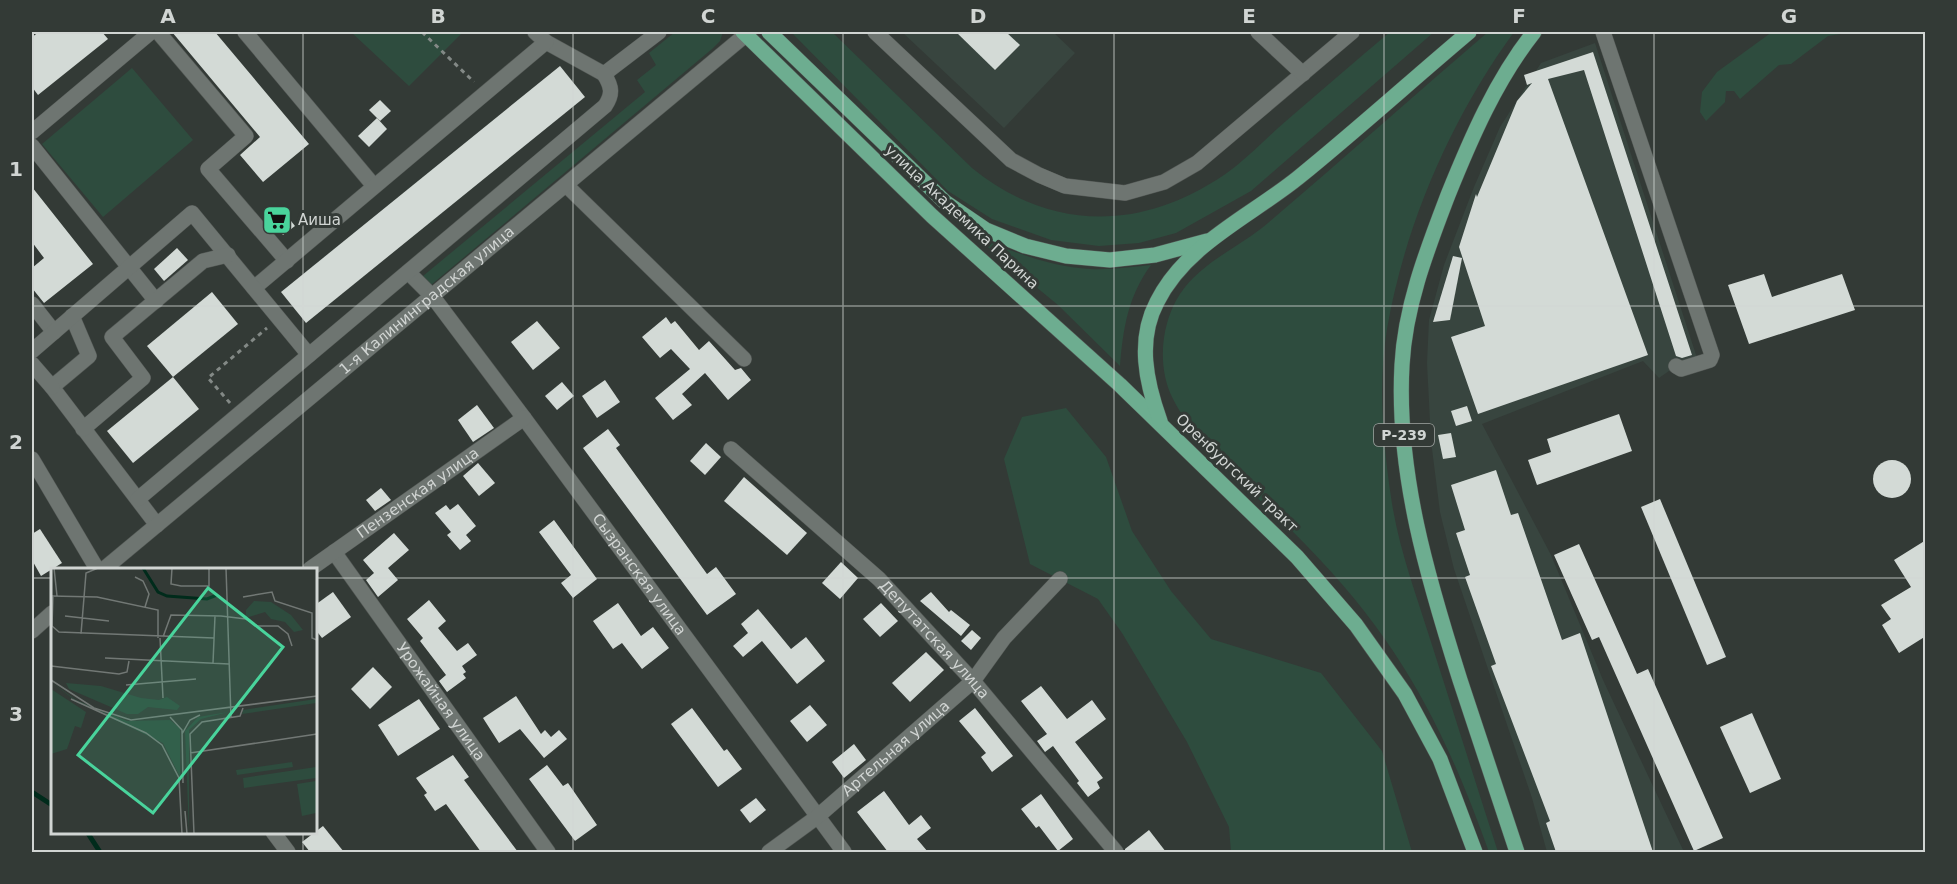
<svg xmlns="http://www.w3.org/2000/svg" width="1957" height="884" font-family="'DejaVu Sans',sans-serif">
	<rect width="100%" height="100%" fill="#333a36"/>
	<g fill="#38453f">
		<polygon points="902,32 1053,32 1075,53 1004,128"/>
		<polygon points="1595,43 1697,358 1676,366 1659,378 1643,361 1482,424 1551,555 1603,680 1684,852 1547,852 1532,798 1454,569 1440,512 1431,441 1427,363 1429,320 1444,265 1474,187 1500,127 1541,63"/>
	</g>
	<g fill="#2e4c3e">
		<polygon points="351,32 463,32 409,86"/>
		<polygon points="675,32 723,32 720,41 712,49 431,285 423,276 645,92 637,80 656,65 649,53"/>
		<path d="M791,32H832L972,168C1051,232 1141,231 1224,175C1246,160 1266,138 1286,121C1321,91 1355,61 1390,32H1434L1251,191L1176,233L1139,243L1099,246L1051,240L992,219L948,191Z"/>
		<path d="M1488,32H1514C1452,117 1405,224 1387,329C1378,383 1383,443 1391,497C1398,547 1417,597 1432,645C1454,714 1476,784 1498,852H1489C1444,727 1400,641 1306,545C1267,504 1196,447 1172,397C1157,366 1161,323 1180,294C1201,262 1240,247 1268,223C1342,160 1414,95 1488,32Z"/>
		<polygon points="1772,32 1853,32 1828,36 1791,64 1779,65 1740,99 1734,91 1726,91 1725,102 1706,121 1700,112 1702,92 1717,72"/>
		<polygon points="132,68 193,140 103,217 42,144"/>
		<path d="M974,236C1011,251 1050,267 1090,269C1110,270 1131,267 1151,265C1128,296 1123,329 1120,366L1058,305Z"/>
		<polygon points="1066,408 1106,457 1132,531 1171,591 1211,639 1321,673 1382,751 1412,852 1231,852 1229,827 1187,742 1122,633 1098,599 1030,564 1004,459 1022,417"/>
	</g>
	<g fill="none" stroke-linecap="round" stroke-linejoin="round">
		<g stroke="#002b1b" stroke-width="5">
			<polyline points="32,792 52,805"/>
			<polyline points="87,832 100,852"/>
		</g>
	</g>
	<g fill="#d3dad6">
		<polygon points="39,32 102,32 108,39 38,95 32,87 32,37"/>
		<polygon points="172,32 215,32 309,144 263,182 240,155 260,137"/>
		<polygon points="956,32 1006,32 1020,45 995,70"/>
		<polygon points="1593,52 1692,355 1682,358 1676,356 1584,70 1548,79 1648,355 1478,414 1451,337 1485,326 1459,247 1476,194 1477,197 1517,101 1532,83 1527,85 1524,75"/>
		<polygon points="560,66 585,97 306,323 281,292"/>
		<polygon points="380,100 391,111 380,121 369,110"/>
		<polygon points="377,118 387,129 369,147 358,136"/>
		<polygon points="32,187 93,264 44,303 32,288 32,268 44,258 32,242"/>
		<polygon points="280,207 295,226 283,235 268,217"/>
		<polygon points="177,248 188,260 164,281 154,269"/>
		<polygon points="1453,256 1462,258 1450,320 1433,322"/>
		<polygon points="1764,274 1772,297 1842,274 1855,310 1749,344 1728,285"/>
		<polygon points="212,292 238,324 173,377 147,346"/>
		<polygon points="666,317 671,324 675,321 699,350 709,341 735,370 741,368 751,380 728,400 705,373 682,394 692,405 673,420 655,398 690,369 671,349 660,358 642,337"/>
		<polygon points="537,321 560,348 533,370 511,342"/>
		<polygon points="173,377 199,409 133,463 107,431"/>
		<polygon points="605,380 620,402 597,418 582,396"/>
		<polygon points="562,382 574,396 557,410 545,396"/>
		<polygon points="477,405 494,428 473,442 458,420"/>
		<polygon points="1467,406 1472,421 1456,426 1451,411"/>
		<polygon points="1619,414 1632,451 1537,485 1528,460 1551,452 1547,439"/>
		<polygon points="608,429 620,445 616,448 707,574 716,567 736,594 707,615 583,448"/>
		<polygon points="1451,433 1456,457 1443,459 1438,435"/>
		<polygon points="706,443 721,457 705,475 690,461"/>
		<circle cx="1892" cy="479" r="19"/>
		<polygon points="478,463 495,483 479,496 463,476"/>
		<polygon points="1496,470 1511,515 1518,513 1562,640 1580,633 1653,852 1556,852 1546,823 1550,821 1491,666 1496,664 1465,577 1470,575 1456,533 1465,530 1451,485"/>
		<polygon points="744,477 807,533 787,555 724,501"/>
		<polygon points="381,488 391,500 375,511 366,500"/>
		<polygon points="1660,499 1726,657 1707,665 1641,507"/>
		<polygon points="458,504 476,526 466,535 471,541 460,550 447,535 451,532 435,513 446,505 450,510"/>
		<polygon points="554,520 597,579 573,598 561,583 571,575 539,532"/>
		<polygon points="40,529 62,563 41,576 32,560 32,534"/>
		<polygon points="394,533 409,550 388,568 398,580 378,597 366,580 374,573 363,560"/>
		<polygon points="1926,540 1926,636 1899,653 1882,625 1891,619 1881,605 1911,587 1894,560"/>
		<polygon points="1579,544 1637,674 1648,669 1723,838 1694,851 1599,637 1592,640 1554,555"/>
		<polygon points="841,562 858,578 840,599 822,583"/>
		<polygon points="333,592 351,617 322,638 315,629 315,605"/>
		<polygon points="931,592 949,612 951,610 970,625 961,636 920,601"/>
		<polygon points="429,600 446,621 438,628 457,651 468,643 477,655 462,666 466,672 463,674 466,678 447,692 439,681 446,675 420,641 423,638 407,619"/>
		<polygon points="618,603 641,636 653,627 669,648 642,669 622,643 613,649 593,621"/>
		<polygon points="881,603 898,621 880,637 863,619"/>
		<polygon points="758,609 791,649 806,637 825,661 797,684 762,641 743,657 733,646 748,633 741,624"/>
		<polygon points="972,630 981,638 971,650 961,641"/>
		<polygon points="926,652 944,670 910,702 892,683"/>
		<polygon points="373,667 392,687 370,709 351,689"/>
		<polygon points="1041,686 1067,719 1092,700 1106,719 1075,742 1103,778 1097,782 1100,788 1088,797 1077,783 1079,781 1053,746 1045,752 1037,741 1047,734 1021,701"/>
		<polygon points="516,696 541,734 545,730 551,737 559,730 567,739 544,758 520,729 499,743 483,718"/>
		<polygon points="419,699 440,729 398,756 378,725"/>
		<polygon points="810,705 827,725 807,742 790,721"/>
		<polygon points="692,708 724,751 727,749 742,769 718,787 671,724"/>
		<polygon points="975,708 1013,756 992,772 981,757 986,753 959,721"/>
		<polygon points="1752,713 1781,779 1750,793 1720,727"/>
		<polygon points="854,744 866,760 844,778 832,762"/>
		<polygon points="453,755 469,777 464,780 518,852 481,852 446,804 435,811 424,795 427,793 416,778"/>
		<polygon points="547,765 563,786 568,783 597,825 575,841 529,779"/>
		<polygon points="884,791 909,825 921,815 931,828 917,839 928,852 888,852 857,812"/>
		<polygon points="1041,794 1073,839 1058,851 1039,826 1036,828 1021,809"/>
		<polygon points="756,798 766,810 750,823 740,810"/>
		<polygon points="323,826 344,852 310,852 302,842"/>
		<polygon points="1149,830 1166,852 1125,852 1125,849"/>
	</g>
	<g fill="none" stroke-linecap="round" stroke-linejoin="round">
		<g stroke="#525754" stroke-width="16">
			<g id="minor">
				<polyline points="158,32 246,136 208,169 287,261"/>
				<polyline points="245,32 374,186"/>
				<polyline points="535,32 546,42 604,74 659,32"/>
				<polyline points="875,32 1011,160 1039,175 1065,186 1125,193 1164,182 1197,163 1352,32"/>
				<polyline points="1258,32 1303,74"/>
				<polyline points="1603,32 1712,355 1710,360 1681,369 1676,366"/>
				<polyline points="32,132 151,32"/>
				<polyline points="32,146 156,301"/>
				<polyline points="567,186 744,359"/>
				<path id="s1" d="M408,272L433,297L524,418L844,852"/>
				<polyline points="254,288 546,42"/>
				<polyline points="32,304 54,332"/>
				<polyline points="72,316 89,356 52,387 157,525"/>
				<polyline points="32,351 192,213 309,355"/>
				<polyline points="32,364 52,387"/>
				<polyline points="83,429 143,378 112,337 203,261 228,255"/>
				<path id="s2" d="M731,449L879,579L973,681L1116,852"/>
				<polyline points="32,459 97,569"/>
				<path d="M138,499L605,106C613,94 612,87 604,74"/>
				<path id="s3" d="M334,552L548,852"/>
				<path id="s4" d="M104,569L749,32"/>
				<path id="s5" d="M310,569L524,418"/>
				<polyline points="32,631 52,613"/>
				<polyline points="273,832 288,852"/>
				<path id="s6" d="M769,852L817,817L973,681L1004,638L1060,579"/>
			</g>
		</g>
		<g stroke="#525754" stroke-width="16">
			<g id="major">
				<polyline points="743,32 932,216 1120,385 1297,557 1356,625 1405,694 1440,759 1475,852"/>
				<polyline points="769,32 945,202 986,230 1025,246 1066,256 1110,260 1155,255 1207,241"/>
				<path d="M1160,421C1146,382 1137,340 1157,302C1186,244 1251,216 1299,177C1357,130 1412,80 1469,32"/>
				<path d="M1517,852C1498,795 1479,737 1460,680C1428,579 1396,473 1402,365C1405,306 1427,250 1448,195C1471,138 1496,80 1534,32"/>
			</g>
		</g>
		<g stroke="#838986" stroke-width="3" stroke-dasharray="4.5 4.5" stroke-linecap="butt">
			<polyline points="422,32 474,82"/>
			<polyline points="230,403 208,378 267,328"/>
		</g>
		<use href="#minor" stroke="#6e7571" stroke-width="15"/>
		<use href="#major" stroke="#6dad90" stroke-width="15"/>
	</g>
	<path fill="none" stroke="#d1d5d3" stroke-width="1.5" stroke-opacity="0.55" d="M303,32V569M573,32V852M843,32V852M1114,32V852M1384,32V852M1654,32V852M32,306H1926M32,578H52M315,578H1926M303,832V852"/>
	<defs>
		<g id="supermarket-square" transform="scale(1.5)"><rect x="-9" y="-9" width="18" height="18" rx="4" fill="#49d49c" stroke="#333a36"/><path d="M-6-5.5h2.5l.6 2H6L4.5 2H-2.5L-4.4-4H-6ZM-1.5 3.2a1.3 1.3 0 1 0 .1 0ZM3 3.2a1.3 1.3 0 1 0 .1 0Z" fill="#111"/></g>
	</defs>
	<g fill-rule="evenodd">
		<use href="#supermarket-square" x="277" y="220"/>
	</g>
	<g text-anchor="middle" stroke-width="6" stroke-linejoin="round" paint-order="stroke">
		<rect fill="#333a36" stroke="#a2a6a4" stroke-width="1.5" x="1374" y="424" width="60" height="22" rx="4.5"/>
		<g font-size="14" font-weight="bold" fill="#d1d5d3">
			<text x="1404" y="440">Р-239</text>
		</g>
		<g font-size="15" fill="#d1d5d3" stroke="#333a36">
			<text transform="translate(962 217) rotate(43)" y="5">улица Академика Парина</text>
			<text dy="5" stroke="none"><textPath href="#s4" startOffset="420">1-я Калининградская улица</textPath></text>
			<text transform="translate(1237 473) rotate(44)" y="5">Оренбургский тракт</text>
			<text dy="5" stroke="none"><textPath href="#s5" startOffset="132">Пензенская улица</textPath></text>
			<text dy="5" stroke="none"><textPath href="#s1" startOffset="381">Сызранская улица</textPath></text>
			<text dy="5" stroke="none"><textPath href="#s2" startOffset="279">Депутатская улица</textPath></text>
			<text dy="5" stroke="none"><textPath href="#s3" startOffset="184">Урожайная улица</textPath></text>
			<text dy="5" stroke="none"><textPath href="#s6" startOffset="164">Артельная улица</textPath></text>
		</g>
		<g font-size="15" fill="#d1d5d3" stroke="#333a36" text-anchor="start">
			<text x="298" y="225">Аиша</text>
		</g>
	</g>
	<g transform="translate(51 568)">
		<rect width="266" height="266" fill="#333a36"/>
		<path d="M203,33L220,34L240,47L252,62L243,64L234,54L220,51L214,44L195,50V42ZM0,114L25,132L76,153L119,152L129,160V209L112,175L25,133ZM15,115L50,118L90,130L108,132L116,129L129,138L126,142L97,139L87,146H76L18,121ZM0,121L35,144L30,160L24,158L16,181L0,186ZM265,131V135L191,146L192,142ZM177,144L150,151L138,162V264L134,163L147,149ZM241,194L242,199L186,207L185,202ZM265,199V210L193,220L192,210ZM265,213V245L251,248L246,216Z" fill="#2e4c3e"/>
		<path fill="none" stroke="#002b1b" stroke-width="3" d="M92,0L107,24L116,28L156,31L166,27"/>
		<path fill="none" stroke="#727875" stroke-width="1.5" d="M3,0L6,28M121,0L120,16L130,18H158V0M175,0L180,150M84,9L92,13L98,26L94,39M0,28L46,29L107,42V70M2,28L1,58L8,64L163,70M192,29L221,24L224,33L261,45V70L266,72M14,48L58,53M30,66L35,5L47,0M112,69L120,47L170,48L195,51L206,58H227L237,66L241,78M109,70L112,130M54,90L178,96M162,95L164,48M0,98L68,106L76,104L78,93M0,112L43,140L80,152L266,128M75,117L145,111M20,131L95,165L111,177L128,210L131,266M119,149L131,162L132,215M131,166L139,152L149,147M139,185L266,166M134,243L136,266M143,266L139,166L151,154L189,148L192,140"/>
		<path fill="#49d49c" fill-opacity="0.15" stroke="#49d49c" stroke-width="3" d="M157,20L232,79L102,245L27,187Z"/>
		<rect width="266" height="266" fill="none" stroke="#d1d5d3" stroke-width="3"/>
	</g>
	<rect width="1957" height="884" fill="none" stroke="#333a36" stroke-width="66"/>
	<rect x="33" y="33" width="1891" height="818" fill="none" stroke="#d1d5d3" stroke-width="2"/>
	<g font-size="20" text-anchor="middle" font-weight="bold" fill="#d1d5d3">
		<text x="168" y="23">A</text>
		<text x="438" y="23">B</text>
		<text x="708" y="23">C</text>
		<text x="978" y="23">D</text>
		<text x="1249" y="23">E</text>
		<text x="1519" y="23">F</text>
		<text x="1789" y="23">G</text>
		<text x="16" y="176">1</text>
		<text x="16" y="449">2</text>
		<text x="16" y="721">3</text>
	</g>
</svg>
